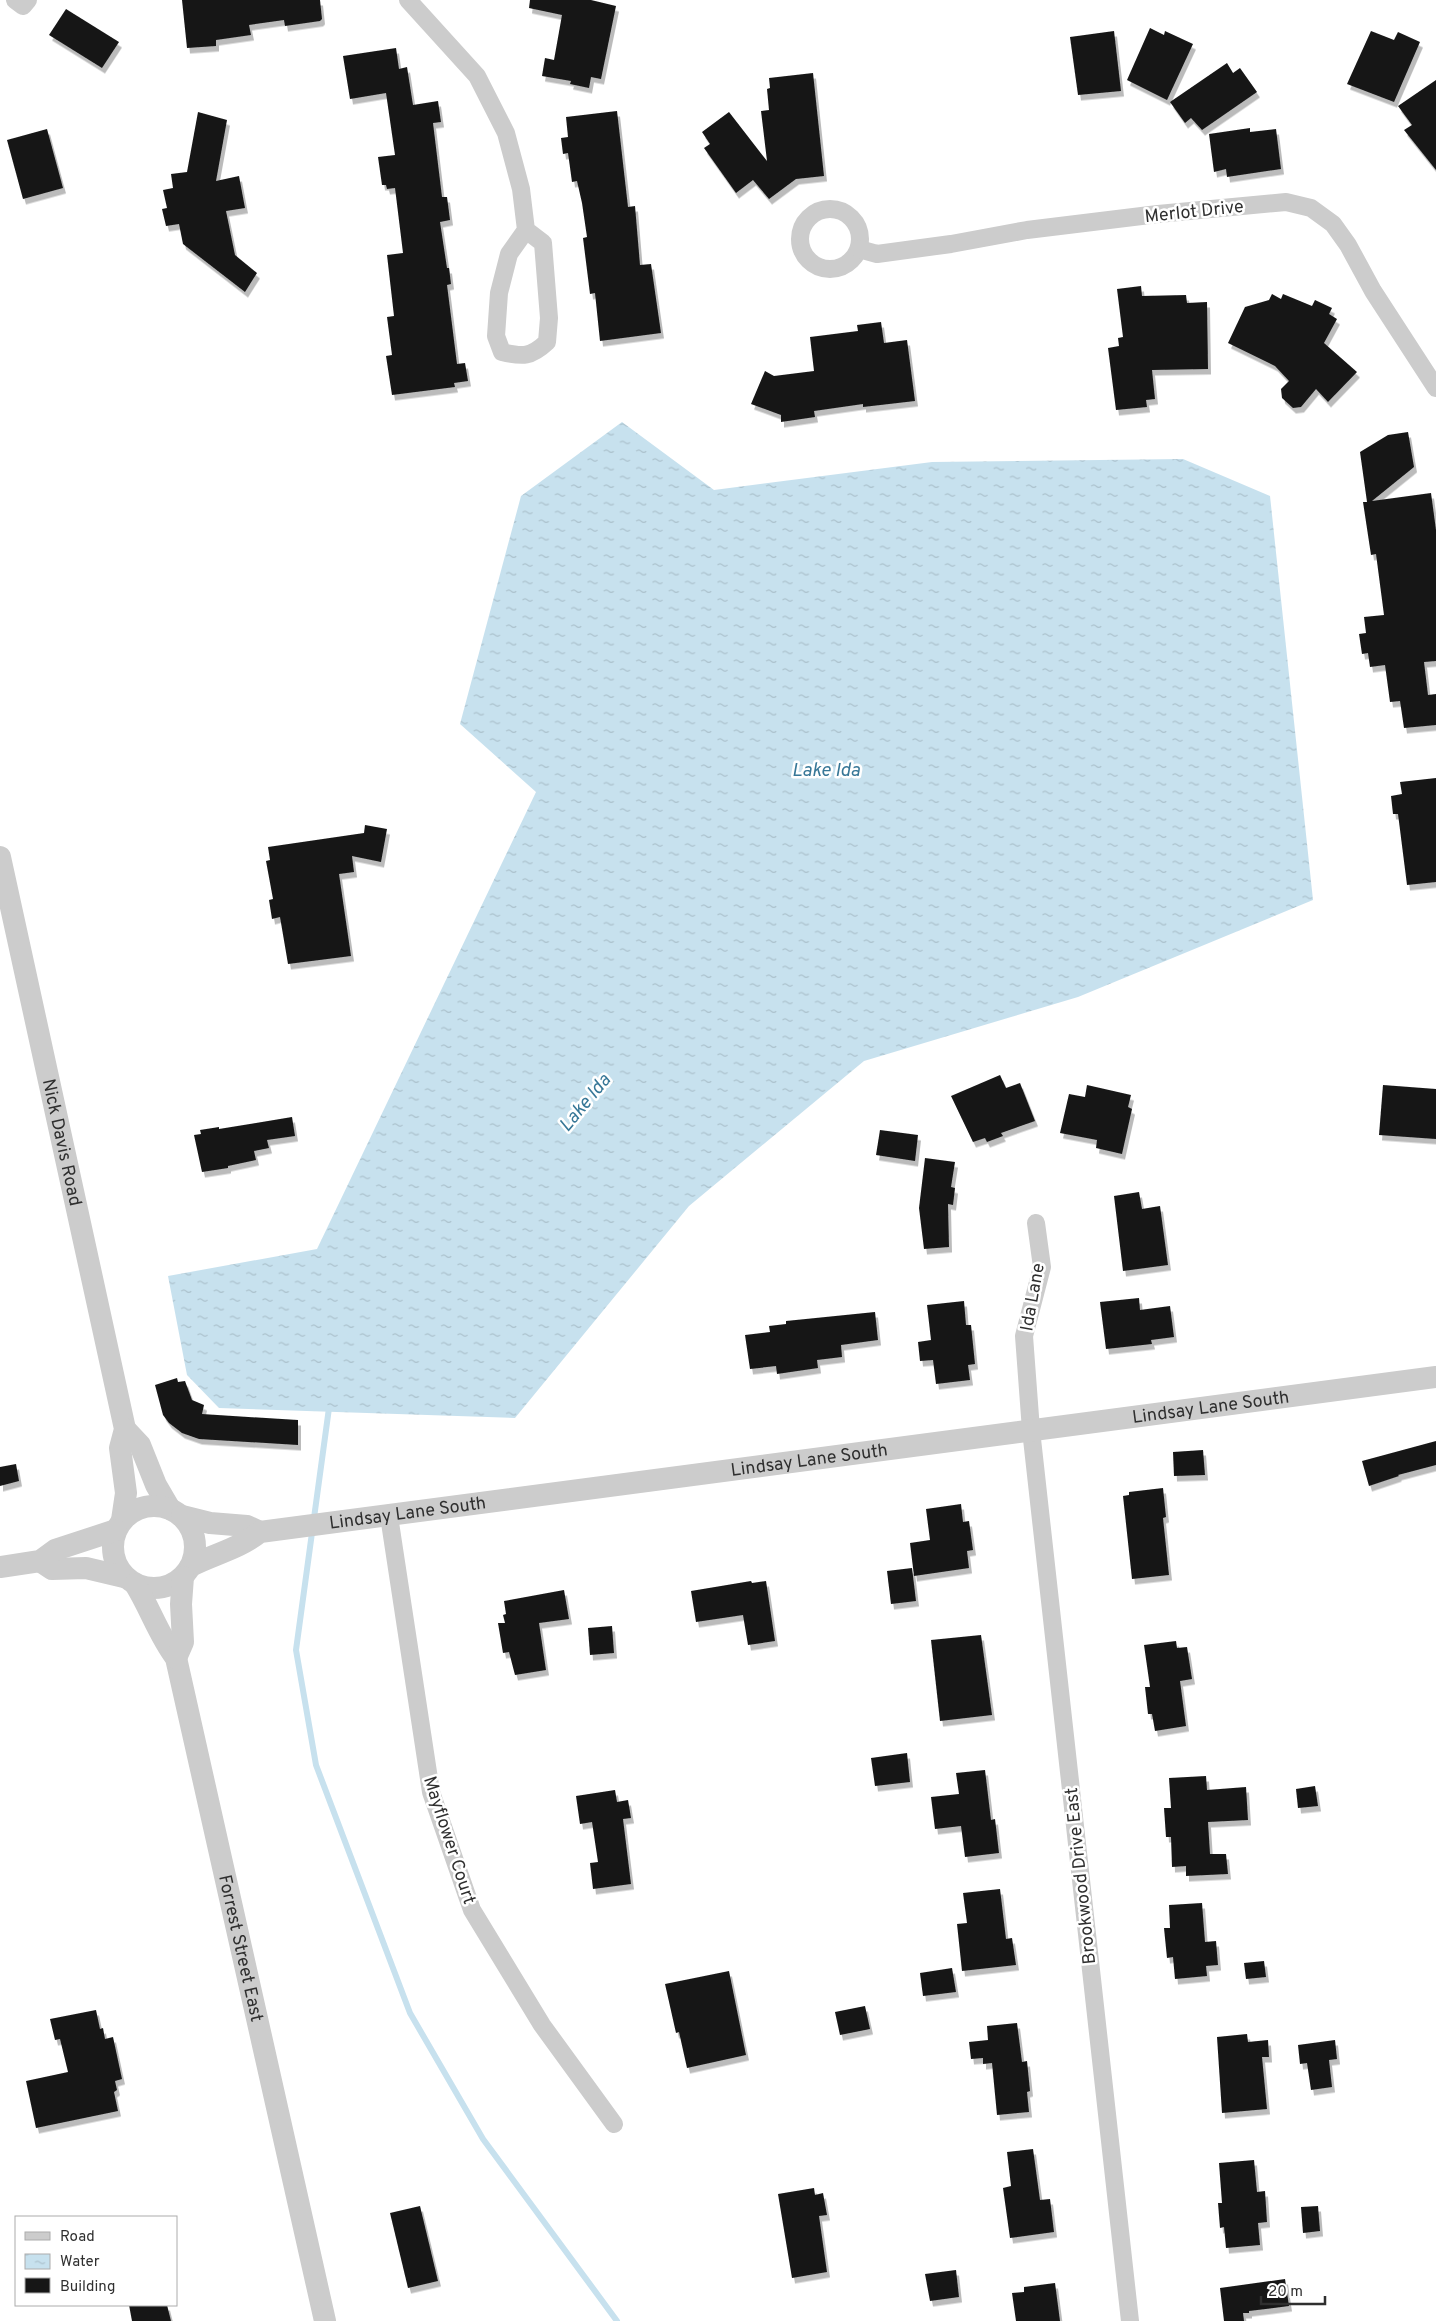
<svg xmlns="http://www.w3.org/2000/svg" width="1436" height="2321" font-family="Overpass,sans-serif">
	<defs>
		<pattern id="water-ripples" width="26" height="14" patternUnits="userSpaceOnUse" patternTransform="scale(1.25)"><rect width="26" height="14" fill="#c7e1ee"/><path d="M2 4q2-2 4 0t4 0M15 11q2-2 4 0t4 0" fill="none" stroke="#abc1cc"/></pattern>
		<filter id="shadow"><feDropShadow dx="3" dy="5.5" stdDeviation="0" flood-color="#0004"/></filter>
	</defs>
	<rect width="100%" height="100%" fill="#fff"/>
	<polygon fill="url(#water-ripples)" points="622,422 714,490 932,462 1183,459 1270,496 1313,900 1078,997 864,1061 689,1206 515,1418 219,1408 187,1375 168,1276 317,1249 536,792 460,724 521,496"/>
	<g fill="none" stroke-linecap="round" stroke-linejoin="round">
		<polyline stroke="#c7e1ee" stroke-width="6" points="329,1408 296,1650 316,1765 410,2013 483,2139 617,2321"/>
	</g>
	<g fill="#161616" filter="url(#shadow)">
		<polygon points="182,0 320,0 322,19 320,21 285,26 284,20 249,25 251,35 216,40 216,46 187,48"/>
		<polygon points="530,0 591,0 616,6 601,79 591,77 589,88 570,84 571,81 542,76 545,58 554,60 562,15 529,8"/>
		<polygon points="66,9 119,42 102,68 49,35"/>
		<polygon points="1150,28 1164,35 1165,31 1193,44 1167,100 1127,80"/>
		<polygon points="1114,31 1121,91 1078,95 1070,37"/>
		<polygon points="1371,31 1394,40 1398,32 1420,42 1394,102 1347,84"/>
		<polygon points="396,48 399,69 407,67 413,105 438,101 441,122 433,123 442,197 447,197 450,220 440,222 447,268 449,268 451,284 447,285 457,364 465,363 468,381 454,383 455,387 392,395 386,356 392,355 387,317 394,316 387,255 403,253 395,188 387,189 386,185 382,185 378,157 395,155 386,93 350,99 343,56"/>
		<polygon points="1227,63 1233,73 1240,68 1257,92 1202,130 1191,118 1185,123 1170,102"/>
		<polygon points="813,73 824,176 796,179 769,199 753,180 736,193 704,148 710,144 702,132 729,112 767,161 761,111 769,110 767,89 770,88 769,78"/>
		<polygon points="1436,80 1436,170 1404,130 1412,125 1398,106"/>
		<polygon points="617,111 628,207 635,206 640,265 651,264 661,333 600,341 595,293 590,294 583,238 587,237 582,203 577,181 572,182 568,153 563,154 561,138 568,137 566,117"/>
		<polygon points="198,112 227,120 216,181 239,176 245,208 226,211 235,255 257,273 245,292 183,244 179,224 166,226 162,209 167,208 163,190 173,188 171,174 187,172"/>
		<polygon points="1250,128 1250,132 1276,129 1281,169 1227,177 1226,169 1214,172 1209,134"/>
		<polygon points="47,129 63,188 23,199 7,140"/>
		<polygon points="1141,286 1142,296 1186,295 1187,303 1207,302 1208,369 1152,370 1155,399 1146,400 1147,407 1116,410 1108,348 1119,346 1118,338 1123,337 1117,289"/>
		<polygon points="1272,294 1281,299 1283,294 1312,306 1315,300 1332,308 1329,314 1337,319 1324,343 1357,372 1328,402 1316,389 1301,407 1293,408 1282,398 1281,389 1289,381 1275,366 1228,343 1245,307 1269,300"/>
		<polygon points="881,322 884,343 907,340 915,401 863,407 863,404 814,411 815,417 781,422 781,415 751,404 765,371 774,376 814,371 810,337 858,331 857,325"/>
		<polygon points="1408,432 1414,467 1372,501 1431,493 1436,530 1436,661 1424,662 1428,695 1436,694 1436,725 1404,728 1400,701 1390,702 1385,665 1370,667 1368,653 1362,654 1359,634 1366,633 1364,617 1384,615 1376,554 1371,555 1363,502 1367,502 1360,452 1388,435"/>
		<polygon points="1436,778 1436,882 1407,885 1398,814 1393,814 1391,796 1402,794 1400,782"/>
		<polygon points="365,825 387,829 381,862 352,856 354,872 339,874 351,956 288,964 280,917 272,919 269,900 273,899 266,861 270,860 268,847 364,833"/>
		<polygon points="1000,1075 1006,1088 1020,1083 1035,1121 1001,1133 1003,1136 987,1142 985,1138 973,1142 951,1096"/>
		<polygon points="1087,1085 1131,1095 1128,1107 1132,1109 1122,1154 1096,1148 1097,1140 1060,1133 1069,1094 1085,1097"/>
		<polygon points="1383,1085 1436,1089 1436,1139 1379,1135"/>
		<polygon points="292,1117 295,1136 267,1140 269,1148 254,1151 256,1160 228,1166 228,1168 202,1172 194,1135 201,1134 200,1130 219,1127 219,1129"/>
		<polygon points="880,1130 918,1135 915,1161 876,1155"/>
		<polygon points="925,1158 955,1162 951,1187 955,1188 953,1205 948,1204 949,1247 924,1249 919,1208"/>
		<polygon points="1139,1192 1142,1209 1160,1206 1168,1265 1123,1271 1114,1196"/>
		<polygon points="1139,1298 1140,1310 1170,1306 1174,1337 1151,1340 1152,1344 1106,1349 1100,1302"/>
		<polygon points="964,1301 966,1325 971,1325 975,1364 968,1365 970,1380 936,1384 933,1360 920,1361 918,1342 931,1340 927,1305"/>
		<polygon points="875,1312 878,1340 841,1345 842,1357 817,1360 818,1368 777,1374 776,1366 750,1369 745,1335 770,1332 769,1326 786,1324 786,1321"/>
		<polygon points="177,1378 178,1382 185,1381 192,1400 204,1405 202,1414 298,1420 298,1445 199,1439 182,1433 169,1423 163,1415 155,1385"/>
		<polygon points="1436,1441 1436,1465 1398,1475 1399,1476 1369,1486 1362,1461"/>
		<polygon points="1203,1450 1205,1475 1174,1476 1173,1452"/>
		<polygon points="16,1464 19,1481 0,1486 0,1467"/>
		<polygon points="1163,1488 1166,1517 1163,1518 1169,1575 1132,1579 1123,1496 1129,1495 1129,1492"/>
		<polygon points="961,1504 963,1522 969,1521 973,1550 967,1551 969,1568 914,1576 910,1543 930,1540 926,1509"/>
		<polygon points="912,1568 916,1601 891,1604 887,1571"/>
		<polygon points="751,1581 752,1583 766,1581 775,1641 748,1645 743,1615 696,1622 691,1591"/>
		<polygon points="564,1590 569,1619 539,1623 546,1670 515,1675 509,1652 503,1653 498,1623 505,1623 503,1615 506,1614 504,1601"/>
		<polygon points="612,1626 614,1653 590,1655 588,1628"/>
		<polygon points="981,1635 992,1715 940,1721 931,1640"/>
		<polygon points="1176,1641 1177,1648 1187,1647 1192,1679 1180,1681 1186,1726 1155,1731 1152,1714 1148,1714 1145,1687 1150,1687 1144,1645"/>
		<polygon points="907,1753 910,1782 875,1786 871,1758"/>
		<polygon points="985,1770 991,1820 995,1819 999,1853 965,1857 961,1826 935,1829 931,1797 959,1794 956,1773"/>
		<polygon points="1206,1776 1207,1790 1246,1787 1248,1820 1208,1822 1210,1854 1226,1854 1228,1874 1186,1876 1186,1866 1172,1867 1171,1837 1166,1837 1164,1808 1171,1808 1169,1778"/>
		<polygon points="1315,1786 1318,1806 1298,1808 1296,1789"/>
		<polygon points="615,1790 617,1802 628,1800 631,1818 623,1819 631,1884 593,1889 590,1863 598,1862 592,1822 580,1824 576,1796"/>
		<polygon points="1000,1889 1006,1939 1012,1938 1016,1965 962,1971 957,1924 967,1923 963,1893"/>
		<polygon points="1202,1903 1205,1942 1216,1941 1218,1965 1206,1966 1207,1976 1175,1979 1173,1957 1167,1958 1164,1928 1170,1928 1169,1905"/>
		<polygon points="1264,1961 1266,1977 1246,1979 1244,1963"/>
		<polygon points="952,1968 956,1992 923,1996 920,1973"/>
		<polygon points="729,1971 746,2055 687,2068 679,2032 676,2033 665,1984"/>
		<polygon points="865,2006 870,2029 840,2035 835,2012"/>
		<polygon points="96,2010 100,2029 103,2028 105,2039 113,2037 122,2079 115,2081 117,2090 114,2092 118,2111 36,2128 26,2081 68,2072 60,2039 55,2040 50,2019"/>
		<polygon points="1017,2023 1022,2062 1027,2061 1030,2091 1027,2092 1029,2112 997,2115 992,2063 983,2064 983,2058 971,2059 969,2042 988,2040 987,2026"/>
		<polygon points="1247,2034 1248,2042 1268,2040 1269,2057 1262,2057 1267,2109 1222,2113 1217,2037"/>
		<polygon points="1335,2040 1337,2059 1329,2060 1332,2087 1311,2090 1307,2063 1300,2064 1298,2045"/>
		<polygon points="1033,2149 1040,2200 1050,2199 1054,2232 1010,2238 1003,2188 1011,2186 1007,2152"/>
		<polygon points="1254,2160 1257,2192 1265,2191 1267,2222 1258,2223 1260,2245 1226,2248 1224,2227 1220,2228 1218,2203 1222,2203 1219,2163"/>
		<polygon points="814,2188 815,2195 823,2193 827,2215 819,2216 827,2272 792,2278 778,2194"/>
		<polygon points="420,2206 438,2281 408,2288 390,2213"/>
		<polygon points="1318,2206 1320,2231 1303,2233 1301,2207"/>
		<polygon points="956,2270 959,2297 930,2301 925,2274"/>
		<polygon points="1285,2279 1289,2306 1249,2311 1249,2313 1243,2313 1244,2321 1224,2321 1220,2288"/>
		<polygon points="1055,2283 1060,2321 1016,2321 1012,2293 1024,2292 1024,2287"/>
		<polygon points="129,2305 167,2305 171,2321 132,2321"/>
	</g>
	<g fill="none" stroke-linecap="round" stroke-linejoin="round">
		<g stroke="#ccc" stroke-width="18">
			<polyline points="15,0 23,6 28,0"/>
			<path d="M408,0L477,76L506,133L521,189L526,230L509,254L499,293L496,336L502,352C523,357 531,357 547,342L549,318L543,243L526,230"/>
			<circle cx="830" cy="239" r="30"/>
			<polyline points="859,249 877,254 951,244 1027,230 1158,214 1286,202 1311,208 1333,224 1348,245 1373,291 1436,388"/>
			<polyline points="1036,1223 1042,1267 1024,1336 1031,1430 1130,2321"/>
			<polyline points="389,1516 431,1792 472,1910 542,2025 614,2124"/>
		</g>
		<g stroke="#ccc" stroke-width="22">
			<path id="s1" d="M0,857L125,1429L120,1448L126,1493L122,1520"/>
			<polyline points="125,1429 140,1445 156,1485 170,1509"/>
			<circle cx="154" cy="1547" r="41"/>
			<polyline points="182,1516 210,1523 247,1526 260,1532"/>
			<polyline points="40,1561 52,1569 86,1568 124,1577"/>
			<path id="s2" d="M191,1566C214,1554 239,1549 260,1532L1436,1377"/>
			<polyline points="0,1567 40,1561 55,1550 116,1530"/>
			<path id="s3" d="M135,1584C150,1608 159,1636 176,1658L325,2321"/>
			<polyline points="176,1658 183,1642 181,1604 183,1577"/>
		</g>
	</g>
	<g text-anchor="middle" stroke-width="5" stroke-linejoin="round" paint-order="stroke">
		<g font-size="18" fill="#2f2f2f" stroke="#fff">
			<text transform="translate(1194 211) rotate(-6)" y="6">Merlot Drive</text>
			<text dy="6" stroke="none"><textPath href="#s1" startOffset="292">Nick Davis Road</textPath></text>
			<text transform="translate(1032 1297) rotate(-80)" y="6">Ida Lane</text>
			<text dy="6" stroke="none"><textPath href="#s2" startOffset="1036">Lindsay Lane South</textPath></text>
			<text dy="6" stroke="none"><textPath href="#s2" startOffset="631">Lindsay Lane South</textPath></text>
			<text dy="6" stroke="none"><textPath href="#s2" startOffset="226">Lindsay Lane South</textPath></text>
			<text transform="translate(450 1840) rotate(72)" y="6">Mayflower Court</text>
			<text transform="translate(1080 1876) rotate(-96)" y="6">Brookwood Drive East</text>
			<text dy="6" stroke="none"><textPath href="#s3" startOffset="382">Forrest Street East</textPath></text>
		</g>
		<g font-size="19" font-style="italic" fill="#377797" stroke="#fff">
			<text x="826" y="776">Lake Ida</text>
			<text transform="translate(584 1102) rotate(-50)" y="7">Lake Ida</text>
		</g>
	</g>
	<rect x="15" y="2216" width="162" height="90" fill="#ffffff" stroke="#acacac"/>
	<rect x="25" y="2232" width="25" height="8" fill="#cccccc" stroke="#acacac"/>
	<text x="60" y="2241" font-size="15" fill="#2f2f2f">Road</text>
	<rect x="25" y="2254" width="25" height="15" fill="url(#water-ripples)" stroke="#acacac"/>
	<text x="60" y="2266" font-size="15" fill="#2f2f2f">Water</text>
	<rect x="25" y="2278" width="25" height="15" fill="#161616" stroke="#acacac"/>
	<text x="60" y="2291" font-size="15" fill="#2f2f2f">Building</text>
	<path d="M1261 2296v8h64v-8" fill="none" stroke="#2f2f2f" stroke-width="2.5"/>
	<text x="1268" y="2296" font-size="15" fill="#2f2f2f" stroke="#ffffff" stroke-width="4" paint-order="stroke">20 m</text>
</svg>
